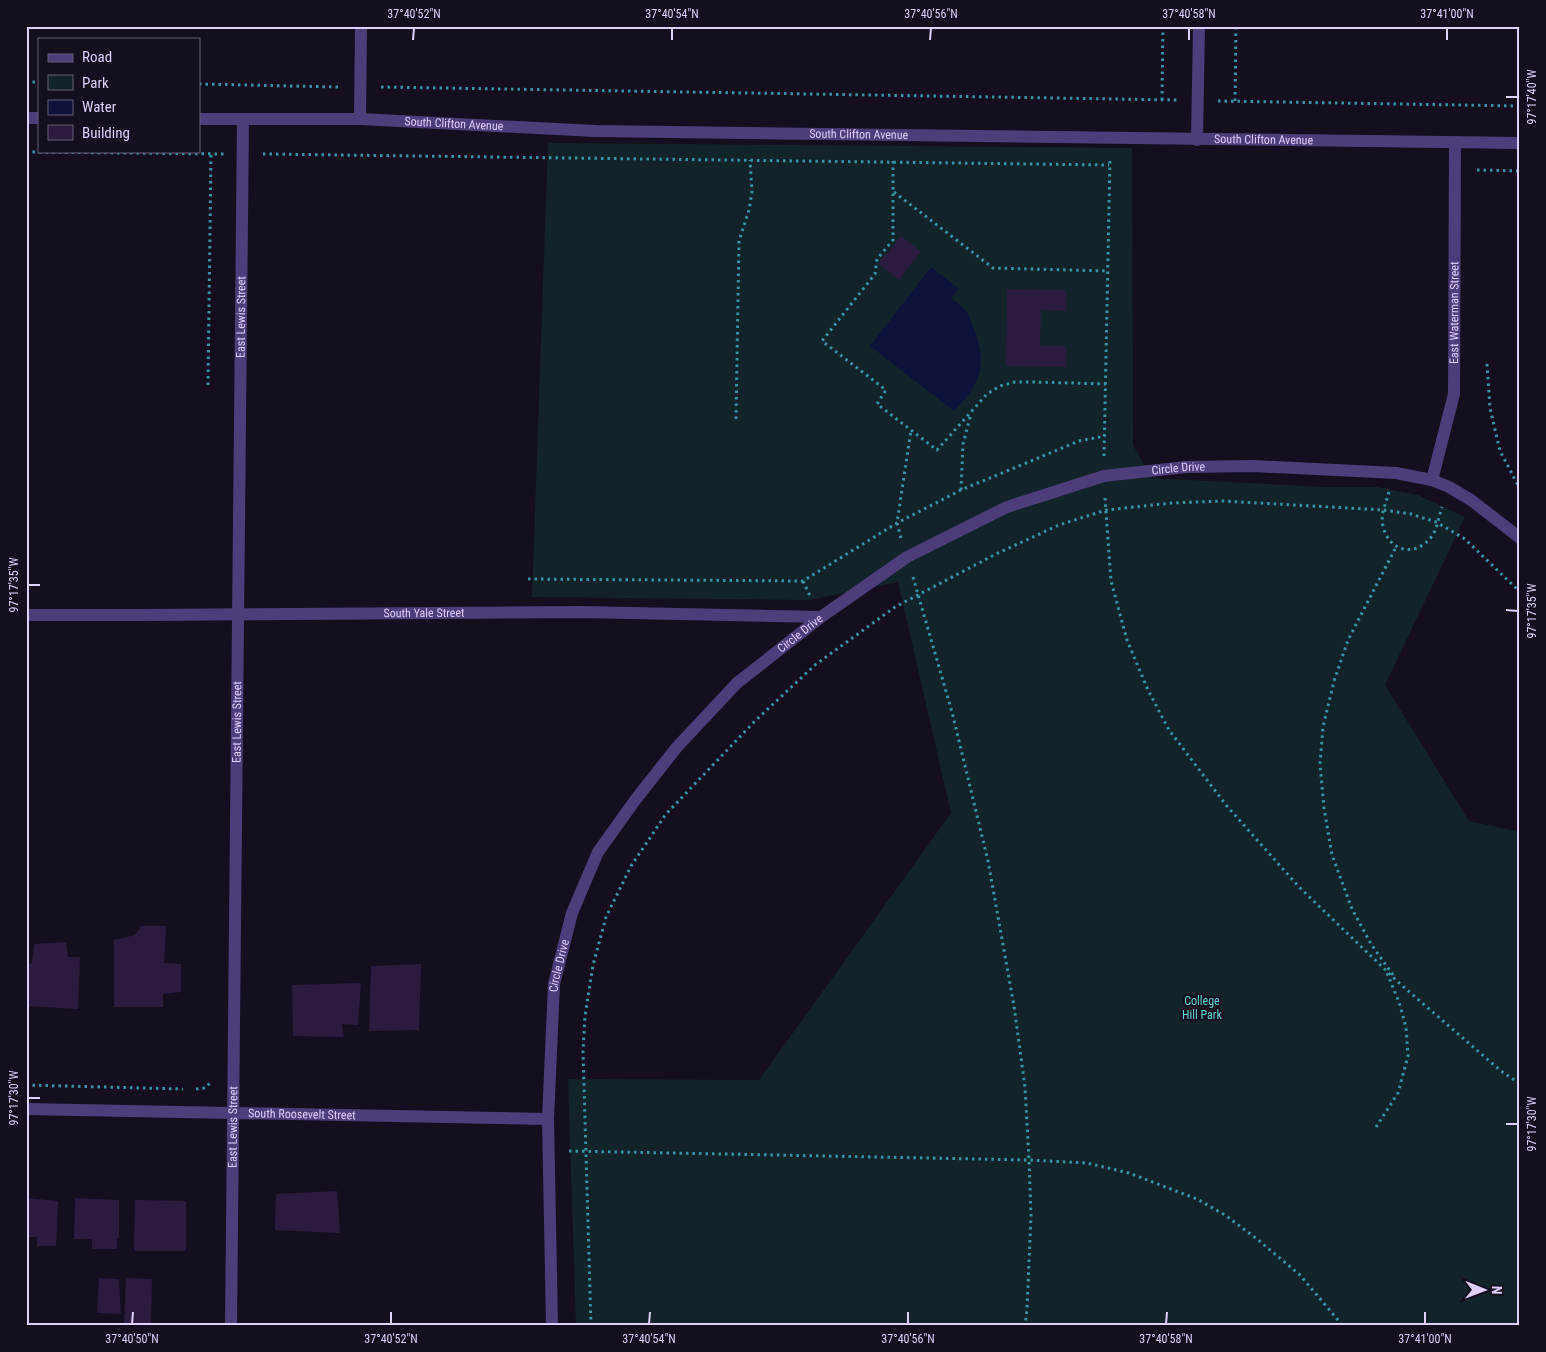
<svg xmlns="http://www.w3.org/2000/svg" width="1546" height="1352" font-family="'Roboto Condensed',sans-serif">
	<rect width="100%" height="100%" fill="#150e1f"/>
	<polygon fill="#122429" points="548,143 1132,148 1133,445 1152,478 1324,487 1377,487 1418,495 1465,517 1385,685 1469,821 1520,832 1520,1326 576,1326 568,1079 759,1080 951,813 898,582 809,600 532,597"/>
	<path fill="#0d123a" d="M931,267L959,289L951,298C956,302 962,306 966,311C970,316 971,324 974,329C988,364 980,385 954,411L870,346Z"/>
	<g fill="#2b1c3f">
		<polygon points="901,236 921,252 899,280 878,264"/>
		<polygon points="1007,289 1066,290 1066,311 1041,310 1040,346 1066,346 1066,367 1006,366"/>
		<polygon points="141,926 166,926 164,963 181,964 181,992 163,994 163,1007 114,1007 114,940 135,935"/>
		<polygon points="66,942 68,957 80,957 78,1009 26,1006 26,965 32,963 34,944"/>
		<polygon points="421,964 419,1030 369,1031 371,966"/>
		<polygon points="361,983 358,1025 342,1024 344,1037 293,1036 292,985"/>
		<polygon points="337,1191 340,1233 275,1230 276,1194"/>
		<polygon points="26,1198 58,1201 56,1246 37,1246 37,1237 26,1237"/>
		<polygon points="75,1198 119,1200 119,1238 117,1239 117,1249 92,1249 92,1239 74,1239"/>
		<polygon points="135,1200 186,1201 186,1251 134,1251"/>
		<polygon points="99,1278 119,1279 121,1314 97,1313"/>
		<polygon points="126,1278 152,1279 151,1326 124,1326"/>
	</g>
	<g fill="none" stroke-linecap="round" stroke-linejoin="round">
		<g stroke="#3794a9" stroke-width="3" stroke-dasharray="2.5 4" stroke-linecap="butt">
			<polyline points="26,82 39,82"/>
			<polyline points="199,84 339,87"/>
			<polyline points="381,87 1177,100"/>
			<polyline points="1162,100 1163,26"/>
			<polyline points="1218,101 1520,106"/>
			<polyline points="1235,101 1236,26"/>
			<polyline points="26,152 224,154"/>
			<polyline points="263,154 1109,165"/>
			<polyline points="893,161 893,240 877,259 875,274 822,341 886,390 877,404 937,450 987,394 1000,386 1015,382 1034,382 1106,384"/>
			<polyline points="1477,170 1520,171"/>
			<polyline points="894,192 993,268 1108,271"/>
			<polyline points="1487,364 1490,408 1500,451 1520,489"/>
			<polyline points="208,385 211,154"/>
			<polyline points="736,419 739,241 749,210 752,192 750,160"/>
			<polyline points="1104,456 1110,158"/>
			<polyline points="961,490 963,444 971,414"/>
			<path d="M1389,492C1386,503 1380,515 1383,526C1389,552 1416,558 1432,536C1437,529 1439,516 1442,507"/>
			<polyline points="1105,498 1111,581 1127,640 1148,690 1169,730 1226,805 1299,887 1398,982 1501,1071 1520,1084"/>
			<polyline points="901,538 897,523 911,430"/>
			<polyline points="913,577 952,712 988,861 1014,1006 1025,1087 1029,1160 1031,1215 1027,1309 1025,1326"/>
			<polyline points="528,579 803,581 897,523 961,490 1079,441 1105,436"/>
			<polyline points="803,581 810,596"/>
			<polyline points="1393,975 1371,944 1352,909 1332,855 1324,808 1320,764 1323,727 1334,681 1348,640 1396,547"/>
			<polyline points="26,1085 183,1089"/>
			<polyline points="196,1089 205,1088 212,1081"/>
			<polyline points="1376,1127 1398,1093 1408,1056 1406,1027 1399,1002 1387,973"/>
			<polyline points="569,1151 1029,1160 1087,1163 1129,1173 1197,1199 1225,1215 1257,1239 1300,1275 1343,1326"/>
			<polyline points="591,1326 583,1051 585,1016 593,965 606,917 631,866 666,814 755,721 815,665 895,607 998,553 1059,525 1106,510 1172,503 1223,501 1384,510 1411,514 1436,522 1465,539 1520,592"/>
		</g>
		<g stroke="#4e3d7b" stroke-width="12">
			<polyline points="26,118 39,118"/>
			<path id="s1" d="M199,119H360L595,131L1520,143"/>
			<polyline points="360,119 361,26"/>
			<polyline points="1197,140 1199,26"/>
			<path id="s2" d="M1432,480L1454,394L1455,142"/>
			<path id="s3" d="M26,615H138L581,612L821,617"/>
			<path id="s4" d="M26,1109L548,1119"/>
			<path id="s5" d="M231,1326L243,119"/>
			<path id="s6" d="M552,1326L548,1119L554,984L572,913L598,852L636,799L677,747L737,683L821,617L907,557L1007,507L1104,476L1186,467L1253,466L1396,473L1432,480L1449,487L1471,500L1520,538"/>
		</g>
	</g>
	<path fill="none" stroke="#dfd0fc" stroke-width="2" d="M413,40L414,28M672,40V28M930,40L931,28M1189,40V28M1447,40V28M1506,97H1518M28,585H40M1506,610L1518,611M28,1098H40M1506,1124H1518M132,1324L133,1312M391,1324V1312M649,1324L650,1312M908,1324V1312M1166,1324L1167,1312M1425,1324V1312"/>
	<g text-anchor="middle" stroke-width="4" stroke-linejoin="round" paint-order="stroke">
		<g font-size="12" fill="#dfd0fc" stroke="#150e1f">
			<text dy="4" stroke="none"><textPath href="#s1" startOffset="255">South Clifton Avenue</textPath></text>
			<text dy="4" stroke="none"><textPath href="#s1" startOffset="660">South Clifton Avenue</textPath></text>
			<text dy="4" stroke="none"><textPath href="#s1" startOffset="1065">South Clifton Avenue</textPath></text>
			<text dy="4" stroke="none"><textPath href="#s2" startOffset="170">East Waterman Street</textPath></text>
			<text dy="4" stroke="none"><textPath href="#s5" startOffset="1009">East Lewis Street</textPath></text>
			<text dy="4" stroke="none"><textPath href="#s6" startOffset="1201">Circle Drive</textPath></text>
			<text dy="4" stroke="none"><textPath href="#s3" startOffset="398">South Yale Street</textPath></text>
			<text dy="4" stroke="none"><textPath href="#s6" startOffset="781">Circle Drive</textPath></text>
			<text dy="4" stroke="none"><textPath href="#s5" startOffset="604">East Lewis Street</textPath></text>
			<text dy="4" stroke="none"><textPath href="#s6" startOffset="361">Circle Drive</textPath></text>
			<text dy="4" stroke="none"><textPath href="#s4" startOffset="276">South Roosevelt Street</textPath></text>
			<text dy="4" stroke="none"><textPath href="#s5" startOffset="199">East Lewis Street</textPath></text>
		</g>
		<g font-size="12" fill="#62d6d4" stroke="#150e1f">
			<text x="1202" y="1005">College<tspan x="1202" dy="14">Hill Park</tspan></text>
		</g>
	</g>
	<rect width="1546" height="1352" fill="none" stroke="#150e1f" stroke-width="55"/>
	<rect x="38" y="38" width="162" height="115" fill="#150e1f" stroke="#665c77"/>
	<rect x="48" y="54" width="25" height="8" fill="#4e3d7b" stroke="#665c77"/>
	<text x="82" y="62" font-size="15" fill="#dfd0fc">Road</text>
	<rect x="48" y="75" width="25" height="15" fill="#122429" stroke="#665c77"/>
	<text x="82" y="88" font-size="15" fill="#dfd0fc">Park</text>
	<rect x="48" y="100" width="25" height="15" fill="#0d123a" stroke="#665c77"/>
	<text x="82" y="112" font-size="15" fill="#dfd0fc">Water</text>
	<rect x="48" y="125" width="25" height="15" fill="#2b1c3f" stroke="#665c77"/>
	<text x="82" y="138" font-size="15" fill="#dfd0fc">Building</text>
	<g transform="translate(1484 1290) rotate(91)" stroke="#150e1f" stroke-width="4" paint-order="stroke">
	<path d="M0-4L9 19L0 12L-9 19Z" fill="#dfd0fc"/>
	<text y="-8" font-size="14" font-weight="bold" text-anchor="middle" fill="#dfd0fc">N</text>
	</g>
	<rect x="28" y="28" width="1490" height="1296" fill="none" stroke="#dfd0fc" stroke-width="2"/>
	<g font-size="12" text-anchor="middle" fill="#dfd0fc">
		<text x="414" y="18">37°40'52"N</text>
		<text x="672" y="18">37°40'54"N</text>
		<text x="931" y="18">37°40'56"N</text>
		<text x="1189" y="18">37°40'58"N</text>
		<text x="1447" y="18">37°41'00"N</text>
		<text transform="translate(1532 97) rotate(-90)" y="4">97°17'40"W</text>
		<text transform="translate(14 585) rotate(-90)" y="4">97°17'35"W</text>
		<text transform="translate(1532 611) rotate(-90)" y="4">97°17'35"W</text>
		<text transform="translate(14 1098) rotate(-90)" y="4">97°17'30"W</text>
		<text transform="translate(1532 1124) rotate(-90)" y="4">97°17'30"W</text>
		<text x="132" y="1343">37°40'50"N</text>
		<text x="391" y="1343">37°40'52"N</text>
		<text x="649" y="1343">37°40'54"N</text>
		<text x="908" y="1343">37°40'56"N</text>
		<text x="1166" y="1343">37°40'58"N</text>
		<text x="1425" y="1343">37°41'00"N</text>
	</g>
</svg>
